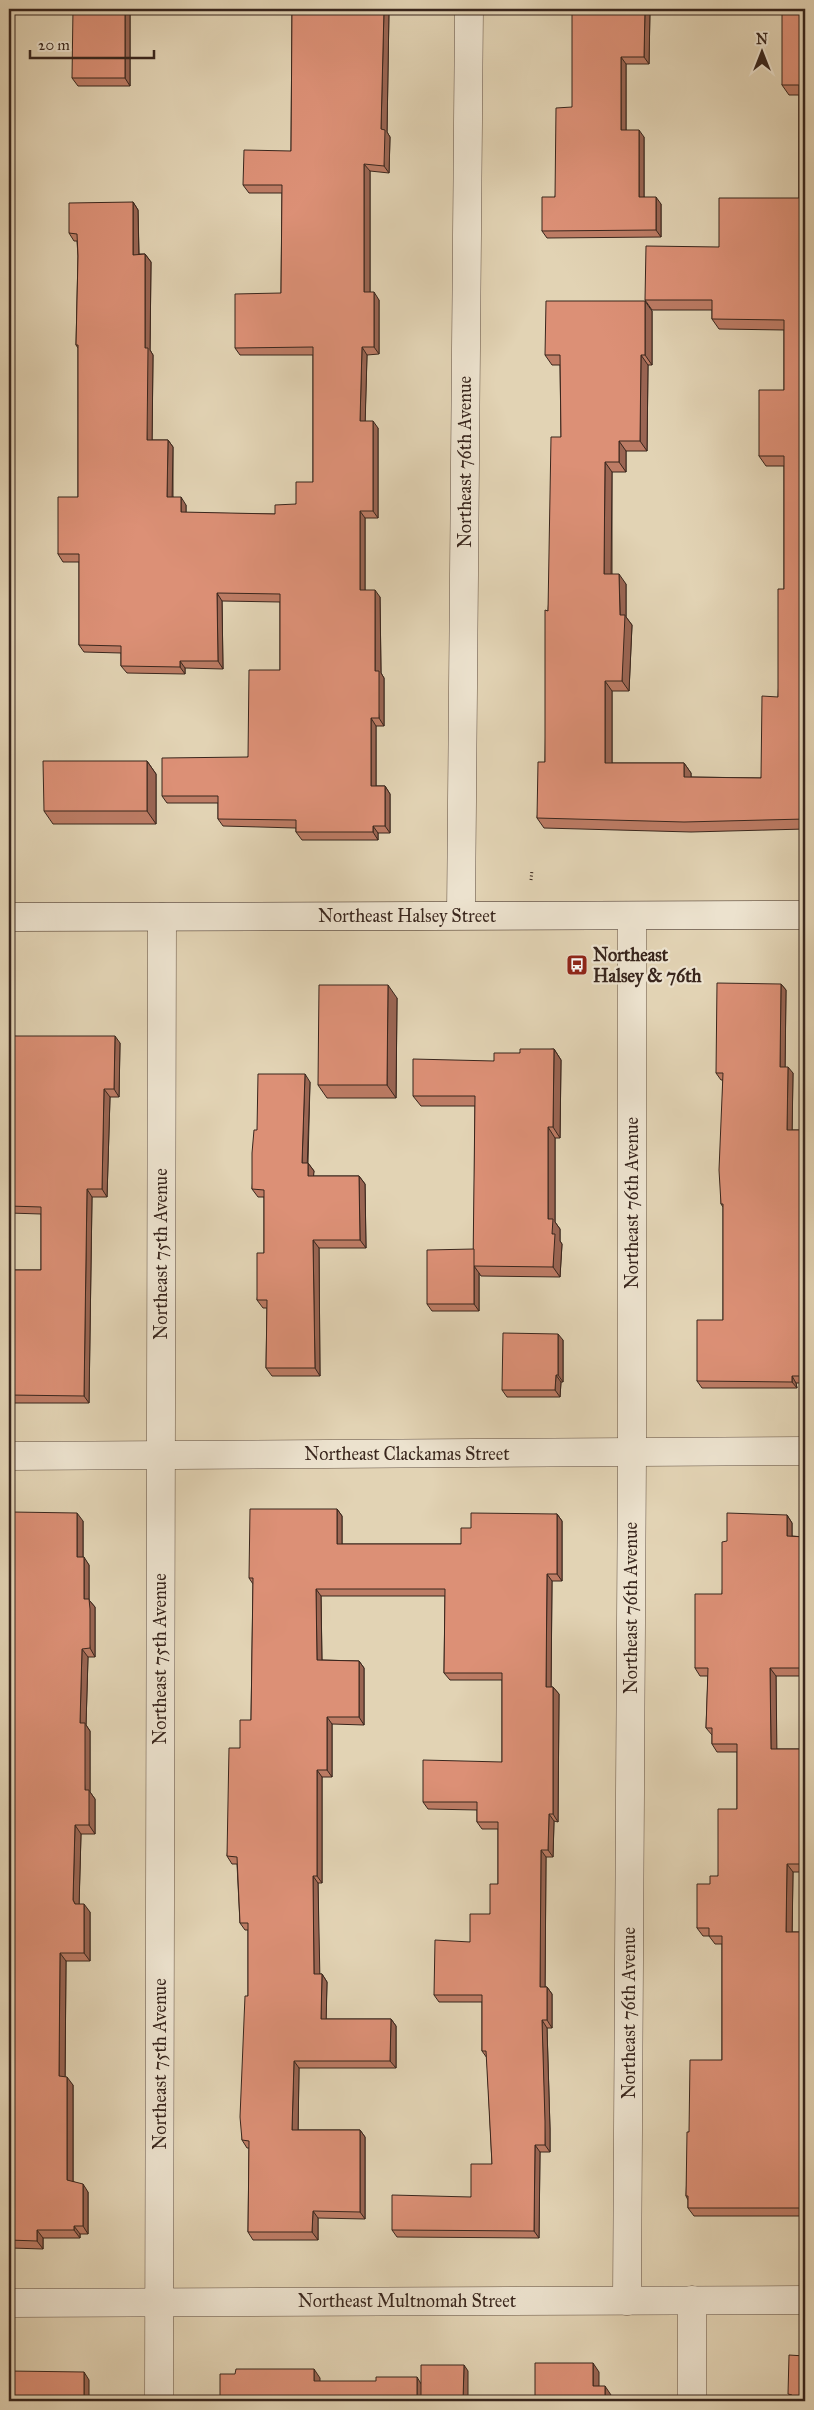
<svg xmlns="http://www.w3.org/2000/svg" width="814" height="2410" font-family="'IM FELL Great Primer',serif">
	<rect width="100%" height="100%" fill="#e2d3b4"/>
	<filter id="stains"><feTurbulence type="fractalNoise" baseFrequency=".004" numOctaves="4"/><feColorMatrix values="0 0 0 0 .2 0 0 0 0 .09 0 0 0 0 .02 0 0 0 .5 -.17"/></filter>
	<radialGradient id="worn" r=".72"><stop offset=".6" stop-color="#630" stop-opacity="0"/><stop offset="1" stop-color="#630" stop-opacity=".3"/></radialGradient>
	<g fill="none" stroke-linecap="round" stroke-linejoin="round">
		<g stroke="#635143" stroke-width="29">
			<g id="street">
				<polyline points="461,915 469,9"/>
				<polyline points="9,1456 805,1451"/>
				<polyline points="692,2300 692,2401"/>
				<polyline points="627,2301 632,1454 632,916"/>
				<polyline points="9,2303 805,2300"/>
				<polyline points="159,2401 162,917"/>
			</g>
		</g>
		<g stroke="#39261d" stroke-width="29">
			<polyline id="secondary" points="9,917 805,915"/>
		</g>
		<polyline stroke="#39261d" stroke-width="3" stroke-dasharray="1 2.5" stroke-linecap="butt" points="531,880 532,870"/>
		<use href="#street" stroke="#ece2ce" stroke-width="28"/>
		<use href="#secondary" stroke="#ece2ce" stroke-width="28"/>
	</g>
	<g fill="#bd7c65" stroke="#39261d">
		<polygon points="130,9 130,86 78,86 72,78"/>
		<polygon points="292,9 389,9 387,132 390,137 389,173 370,171 370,292 379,300 379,354 367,355 365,421 378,428 378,518 365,518 365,590 380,597 381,673 384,678 384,726 376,726 376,786 385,786 390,794 390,833 378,833 378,840 302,840 296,832 296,828 223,826 218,819 218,803 167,803 162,796 248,757 280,670 280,602 222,601 223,669 185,668 185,674 127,673 121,666 121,653 84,652 79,645 79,562 63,562 58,554 78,497 78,348 76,345 78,256 77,241 74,241 69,233 133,202 138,210 139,254 145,254 151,262 150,350 153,355 152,440 168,440 173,447 173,497 186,505 186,513 275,514 296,504 313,482 313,355 240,355 235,348 281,293 282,193 249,193 243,185 291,151"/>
		<polygon points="650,9 649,64 626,64 626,130 644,137 644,197 661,204 661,237 547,238 542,231 555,197 572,107"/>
		<polygon points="805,9 805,829 691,832 544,828 537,818 545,762 548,611 561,437 560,365 552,365 545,355 652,311 652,365 648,365 647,451 626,451 626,472 612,472 612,574 626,584 626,617 632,625 629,691 612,691 612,763 684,763 691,773 691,777 761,778 778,697 784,589 784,466 766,466 759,456 784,390 784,330 719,329 712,319 712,310 652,310 645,300 719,247 799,198 799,95 789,95 782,85"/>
		<polygon points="147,761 156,774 156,824 53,824 44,811"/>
		<polygon points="781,984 786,990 785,1067 793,1073 792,1130 805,1130 805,1383 796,1383 797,1388 702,1388 697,1381 723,1320 723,1207 721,1204 723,1080 721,1080 716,1073"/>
		<polygon points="397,998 396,1098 327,1098 318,1085"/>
		<polygon points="9,1036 120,1043 119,1097 110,1097 107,1197 92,1197 89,1403 9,1403 9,1270 41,1270 41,1214 9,1213"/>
		<polygon points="554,1049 561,1060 560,1138 555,1138 555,1222 560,1229 560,1241 562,1244 560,1277 481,1276 479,1273 479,1311 432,1311 427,1304 474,1249 475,1106 421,1106 413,1096 494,1061 520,1053"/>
		<polygon points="310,1082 308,1163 314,1171 313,1176 359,1176 365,1184 366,1248 319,1248 320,1376 272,1376 266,1368 267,1308 263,1308 257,1300 264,1253 264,1197 258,1197 252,1189 257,1130"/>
		<polygon points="563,1340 563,1382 561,1382 560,1397 507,1397 502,1390"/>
		<polygon points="337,1509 342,1516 342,1544 461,1544 471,1528 557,1514 562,1521 562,1581 552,1581 551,1687 553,1687 559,1694 558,1822 554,1821 553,1857 546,1857 545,1987 547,1987 552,1994 552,2028 547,2028 550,2129 550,2152 540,2152 539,2238 397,2237 392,2230 471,2197 492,2164 487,2058 482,2051 482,2002 439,2002 434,1995 470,1942 490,1914 498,1884 498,1829 482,1829 477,1822 477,1810 428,1809 423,1802 502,1762 502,1680 450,1680 444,1673 445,1596 321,1596 322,1660 359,1661 364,1668 364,1725 332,1724 332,1777 322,1777 322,1883 318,1883 319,1974 322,1974 327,1982 326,2019 391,2019 396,2026 396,2068 299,2068 298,2130 360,2130 365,2137 365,2219 318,2218 318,2240 253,2240 248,2232 249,2148 247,2148 242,2140 248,1996 248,1930 245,1930 240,1923 237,1864 232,1864 227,1856 240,1748 251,1720 253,1584 249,1578"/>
		<polygon points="787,1515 792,1523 792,1536 805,1537 805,1676 776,1676 776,1749 805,1749 805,1872 793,1872 792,1932 805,1932 805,2216 694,2216 688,2208 688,2200 686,2196 689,2132 722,2060 722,1944 715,1944 709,1936 703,1936 697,1928 710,1884 718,1876 737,1809 737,1752 717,1752 712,1744 712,1735 706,1728 708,1676 700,1676 695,1668 722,1594 727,1541"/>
		<polygon points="83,1521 83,1557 89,1565 89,1600 95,1607 95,1657 88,1657 86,1725 90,1731 90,1792 95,1799 95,1834 81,1834 79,1904 90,1912 90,1961 66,1961 65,2077 73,2085 73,2181 88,2192 88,2234 80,2234 80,2238 43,2238 43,2249 11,2248 9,2245 9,1875 11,1594"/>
	</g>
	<g fill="#9a6553" stroke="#39261d">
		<polygon points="125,9 130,9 130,86 125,78"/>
		<polygon points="384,9 389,9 387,132 390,137 389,173 384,166 381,129"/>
		<polygon points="645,9 650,9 649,64 644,57"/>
		<polygon points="621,57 626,64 626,137 621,130"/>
		<polygon points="639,130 644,137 644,204 639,197"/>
		<polygon points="364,164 370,171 370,300 364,292"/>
		<polygon points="656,197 661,204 661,237 656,230"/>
		<polygon points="133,202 138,210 139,262 133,255"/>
		<polygon points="145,254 151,262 150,350 153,355 152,447 147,440 145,348"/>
		<polygon points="374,292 379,300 379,354 374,347"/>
		<polygon points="645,301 652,311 652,365 645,355"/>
		<polygon points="362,347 367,355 365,428 360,421"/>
		<polygon points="641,355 648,365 647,451 640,441"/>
		<polygon points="373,421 378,428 378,518 373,511"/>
		<polygon points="168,440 173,447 172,505 167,497"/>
		<polygon points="619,441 626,451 626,472 619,462"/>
		<polygon points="605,462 612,472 611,584 604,574"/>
		<polygon points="181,497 186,505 186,520 181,512"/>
		<polygon points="360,511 365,518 365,597 360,590"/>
		<polygon points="619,574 626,584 626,617 632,625 629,691 622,681"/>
		<polygon points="375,590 380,597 381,673 384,678 384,726 379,718 375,671"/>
		<polygon points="217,593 222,601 223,669 218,661"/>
		<polygon points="180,661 185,668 185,674 180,667"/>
		<polygon points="605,681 612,691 612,773 605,763"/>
		<polygon points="371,718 376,726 376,794 371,786"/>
		<polygon points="147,761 156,774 156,824 147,811"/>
		<polygon points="684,763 691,773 691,787 684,777"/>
		<polygon points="385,786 390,794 390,833 385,826"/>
		<polygon points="373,826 378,833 378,840 373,832"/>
		<polygon points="781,984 786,990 785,1074 780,1067"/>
		<polygon points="388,985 397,998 396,1098 387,1085"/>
		<polygon points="115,1036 120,1043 119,1097 114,1089"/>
		<polygon points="554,1049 561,1060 560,1138 553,1127"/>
		<polygon points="788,1067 793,1073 792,1137 787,1130"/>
		<polygon points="305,1074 310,1082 307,1171 302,1163"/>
		<polygon points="104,1089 110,1097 107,1197 102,1189"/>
		<polygon points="548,1127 555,1138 555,1222 560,1229 560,1241 562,1244 560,1277 553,1267 552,1234 548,1219"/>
		<polygon points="308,1163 314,1171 313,1184 308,1176"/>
		<polygon points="359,1176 365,1184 366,1248 360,1240"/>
		<polygon points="87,1189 92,1197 89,1403 84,1396"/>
		<polygon points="313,1240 319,1248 320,1376 315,1368"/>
		<polygon points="474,1266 479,1273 479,1311 474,1304"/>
		<polygon points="558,1334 563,1340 563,1382 558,1375"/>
		<polygon points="556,1375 561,1382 560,1397 555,1390"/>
		<polygon points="792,1376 796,1383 797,1388 792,1382"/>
		<polygon points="337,1509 342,1516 342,1551 337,1544"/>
		<polygon points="77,1513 83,1521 83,1565 77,1557"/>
		<polygon points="557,1514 562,1521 562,1581 557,1574"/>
		<polygon points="787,1515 792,1523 792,1544 787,1536"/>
		<polygon points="84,1557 89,1565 89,1600 95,1607 95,1657 90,1648 84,1599"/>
		<polygon points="547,1574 552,1581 551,1694 546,1687"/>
		<polygon points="316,1589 321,1596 322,1667 317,1660"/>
		<polygon points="82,1649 88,1657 86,1725 90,1731 90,1792 95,1799 95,1834 89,1825 85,1790 80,1723"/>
		<polygon points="359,1661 364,1668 364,1725 359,1717"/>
		<polygon points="770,1668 776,1676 777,1757 771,1749"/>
		<polygon points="553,1687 559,1694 558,1822 553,1814"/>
		<polygon points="327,1717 332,1724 332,1777 327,1770"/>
		<polygon points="317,1770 322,1777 322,1883 317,1876"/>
		<polygon points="549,1814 554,1821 553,1857 548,1850"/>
		<polygon points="75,1825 81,1834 79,1908 75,1904 73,1900"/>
		<polygon points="541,1850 546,1857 545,1994 540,1987"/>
		<polygon points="787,1864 793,1872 792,1940 786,1932"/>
		<polygon points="313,1876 318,1883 320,1982 314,1974"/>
		<polygon points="84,1904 90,1912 90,1961 84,1953"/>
		<polygon points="60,1953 66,1961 65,2085 59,2076"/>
		<polygon points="322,1974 327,1982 326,2026 321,2019"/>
		<polygon points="547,1987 552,1994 552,2028 547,2020"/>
		<polygon points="391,2019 396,2026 396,2068 390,2061"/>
		<polygon points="542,2020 547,2028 550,2129 550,2152 545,2145"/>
		<polygon points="294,2061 299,2068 298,2137 292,2130"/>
		<polygon points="67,2077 73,2085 73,2188 67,2180"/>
		<polygon points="360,2130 365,2137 365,2219 360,2212"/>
		<polygon points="535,2145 540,2152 539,2238 534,2231"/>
		<polygon points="83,2184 88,2192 88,2234 83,2226"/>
		<polygon points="313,2211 318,2218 318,2240 312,2232"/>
		<polygon points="74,2226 80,2234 80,2238 74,2230"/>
		<polygon points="37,2230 43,2238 43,2249 37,2241"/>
		<polygon points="593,2363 599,2372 599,2395 593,2386"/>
		<polygon points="464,2365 468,2371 468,2401 463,2401"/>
		<polygon points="314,2369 320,2378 320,2391 314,2381"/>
		<polygon points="84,2372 89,2380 89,2401 84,2401"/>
		<polygon points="417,2377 423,2387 423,2401 417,2401"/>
		<polygon points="605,2386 611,2395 611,2401 605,2401"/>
	</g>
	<g fill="#dc9076" stroke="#39261d">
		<polygon points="73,9 125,9 125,78 72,78"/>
		<polygon points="292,9 384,9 381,129 385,130 384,166 364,164 364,292 374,292 374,347 362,347 360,421 373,421 373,511 360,511 360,590 375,590 375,671 379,671 379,718 371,718 371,786 385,786 385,826 373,826 373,832 296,832 296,820 218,819 218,796 162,796 162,758 248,757 249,670 280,670 280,594 217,593 218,661 180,661 180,667 121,666 121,646 79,645 79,554 58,554 58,497 78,497 78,345 76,345 78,256 77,234 69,233 69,203 133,202 133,255 145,254 145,348 148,348 147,440 168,440 167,497 181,497 181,512 275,514 275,505 296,504 296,482 313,482 313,347 235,348 235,294 281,293 282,185 243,185 244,150 291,151"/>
		<polygon points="572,9 645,9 644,57 621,57 621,130 639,130 639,197 656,197 656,230 542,231 542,197 555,197 556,108 572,107"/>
		<polygon points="782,9 805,9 805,819 684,822 537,818 538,762 545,762 545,610 548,611 551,437 561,437 560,355 545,355 546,301 645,301 645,355 641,355 640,441 619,441 619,462 605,462 604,574 619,574 620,615 625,615 622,681 605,681 605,763 684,763 684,777 761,778 762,696 778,697 778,589 784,589 784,456 759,456 759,390 784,390 784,320 712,319 712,300 645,300 646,246 719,247 719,198 799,198 799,85 782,85"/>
		<polygon points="43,761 147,761 147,811 44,811"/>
		<polygon points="717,983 781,984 780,1067 788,1067 787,1130 805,1130 805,1376 792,1376 792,1382 697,1381 697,1320 723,1320 723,1204 721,1204 719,1170 723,1073 716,1073"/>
		<polygon points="319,985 388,985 387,1085 318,1085"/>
		<polygon points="9,1036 115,1036 114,1089 104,1089 102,1189 87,1189 84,1396 9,1395 9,1270 41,1270 41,1207 9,1206"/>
		<polygon points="520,1049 554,1049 553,1127 548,1127 548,1219 553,1219 552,1234 555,1234 553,1267 473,1266 475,1096 413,1096 413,1059 494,1061 494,1053 520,1053"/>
		<polygon points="258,1074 305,1074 302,1163 308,1163 308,1176 359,1176 360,1240 313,1240 315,1368 266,1368 267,1300 257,1300 257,1253 264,1253 264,1190 252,1189 252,1153 254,1130 257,1130"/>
		<polygon points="474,1249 474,1304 427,1304 427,1250"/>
		<polygon points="503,1333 558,1334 558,1375 556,1375 555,1390 502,1390"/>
		<polygon points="250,1509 337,1509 337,1544 461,1544 461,1528 471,1528 471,1513 557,1514 557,1574 547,1574 546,1687 553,1687 553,1814 549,1814 548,1850 541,1850 540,1987 547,1987 547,2020 542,2020 545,2121 545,2145 535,2145 534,2231 392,2230 392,2195 471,2197 471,2164 492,2164 486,2051 482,2051 482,1995 434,1995 435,1940 470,1942 470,1914 490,1914 490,1884 498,1884 498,1822 477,1822 477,1802 423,1802 423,1760 502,1762 502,1673 444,1673 445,1589 316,1589 317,1660 359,1661 359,1717 327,1717 327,1770 317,1770 317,1876 313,1876 314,1974 322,1974 321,2019 391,2019 390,2061 294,2061 292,2130 360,2130 360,2212 313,2211 312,2232 248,2232 249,2141 242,2140 240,2117 245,1996 248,1996 248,1923 240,1923 237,1857 227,1856 229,1748 240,1748 240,1720 251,1720 253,1578 249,1578"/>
		<polygon points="12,1512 77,1513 77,1557 84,1557 84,1599 89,1599 90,1609 90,1648 82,1649 80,1723 85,1723 85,1790 89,1790 89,1825 75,1825 73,1900 75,1904 84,1904 84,1953 60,1953 59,2076 67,2077 67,2180 83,2184 83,2226 74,2226 74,2230 37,2230 37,2241 9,2240 9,1594 11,1594"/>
		<polygon points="727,1513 787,1515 787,1536 805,1537 805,1668 770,1668 771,1749 805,1749 805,1864 787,1864 786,1932 805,1932 805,2208 688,2208 688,2196 686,2196 687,2132 689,2132 690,2060 722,2060 722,1936 709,1936 709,1928 697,1928 697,1884 710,1884 710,1876 718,1876 718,1809 737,1809 737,1744 712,1744 712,1728 706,1728 708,1668 695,1668 695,1594 722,1594 722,1542 727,1541"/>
		<polygon points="789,2355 805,2356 805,2401 792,2401 792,2395 788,2394"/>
		<polygon points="535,2363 593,2363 593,2386 605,2386 605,2401 535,2401"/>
		<polygon points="421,2365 464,2365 463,2401 421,2401"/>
		<polygon points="236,2369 314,2369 314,2381 376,2381 376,2377 417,2377 417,2401 220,2401 220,2374 235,2374"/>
		<polygon points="9,2371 84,2372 84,2401 9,2401"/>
	</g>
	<defs>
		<g id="bus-square" transform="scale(1.125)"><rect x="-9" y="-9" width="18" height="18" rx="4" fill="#8f2418" stroke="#ece2ce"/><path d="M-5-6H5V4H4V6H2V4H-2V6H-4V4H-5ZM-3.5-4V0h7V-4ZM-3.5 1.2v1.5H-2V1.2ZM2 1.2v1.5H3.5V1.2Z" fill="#fff"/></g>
	</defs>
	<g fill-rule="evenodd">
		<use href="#bus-square" x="577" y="965"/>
	</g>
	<g text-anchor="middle" stroke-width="4.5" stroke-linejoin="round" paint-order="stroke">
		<g font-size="18" fill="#39261d" stroke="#ece2ce">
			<text transform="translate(465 462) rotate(-90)" y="6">Northeast 76th Avenue</text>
			<text x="407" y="922">Northeast Halsey Street</text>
			<text transform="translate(632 1203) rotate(-90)" y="6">Northeast 76th Avenue</text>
			<text transform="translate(161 1254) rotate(-90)" y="6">Northeast 75th Avenue</text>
			<text x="407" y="1460">Northeast Clackamas Street</text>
			<text transform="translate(631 1608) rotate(-90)" y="6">Northeast 76th Avenue</text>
			<text transform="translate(160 1659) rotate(-90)" y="6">Northeast 75th Avenue</text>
			<text transform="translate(629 2013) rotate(-90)" y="6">Northeast 76th Avenue</text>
			<text transform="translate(160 2064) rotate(-90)" y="6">Northeast 75th Avenue</text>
			<text x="407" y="2307">Northeast Multnomah Street</text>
		</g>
		<g font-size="18" font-weight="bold" fill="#39261d" stroke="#ece2ce" text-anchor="start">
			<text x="593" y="961">Northeast<tspan x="593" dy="21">Halsey &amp; 76th</tspan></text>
		</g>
	</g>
	<rect width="814" height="2410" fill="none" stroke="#e2d3b4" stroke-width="30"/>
	<rect x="10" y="10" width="794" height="2390" fill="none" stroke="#39261d" stroke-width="2.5"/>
	<rect x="15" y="15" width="784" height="2380" fill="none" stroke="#39261d"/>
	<g transform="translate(762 52)" stroke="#ece2ce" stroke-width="4" paint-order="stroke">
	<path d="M0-4L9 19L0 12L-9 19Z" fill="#39261d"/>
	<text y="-8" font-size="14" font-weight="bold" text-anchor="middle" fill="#39261d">N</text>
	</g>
	<path d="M30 50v8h124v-8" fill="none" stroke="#39261d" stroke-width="2.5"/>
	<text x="38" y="50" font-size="15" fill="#39261d" stroke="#ece2ce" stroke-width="4" paint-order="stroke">20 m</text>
	<rect width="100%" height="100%" filter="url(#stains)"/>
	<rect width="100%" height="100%" fill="url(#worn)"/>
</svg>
